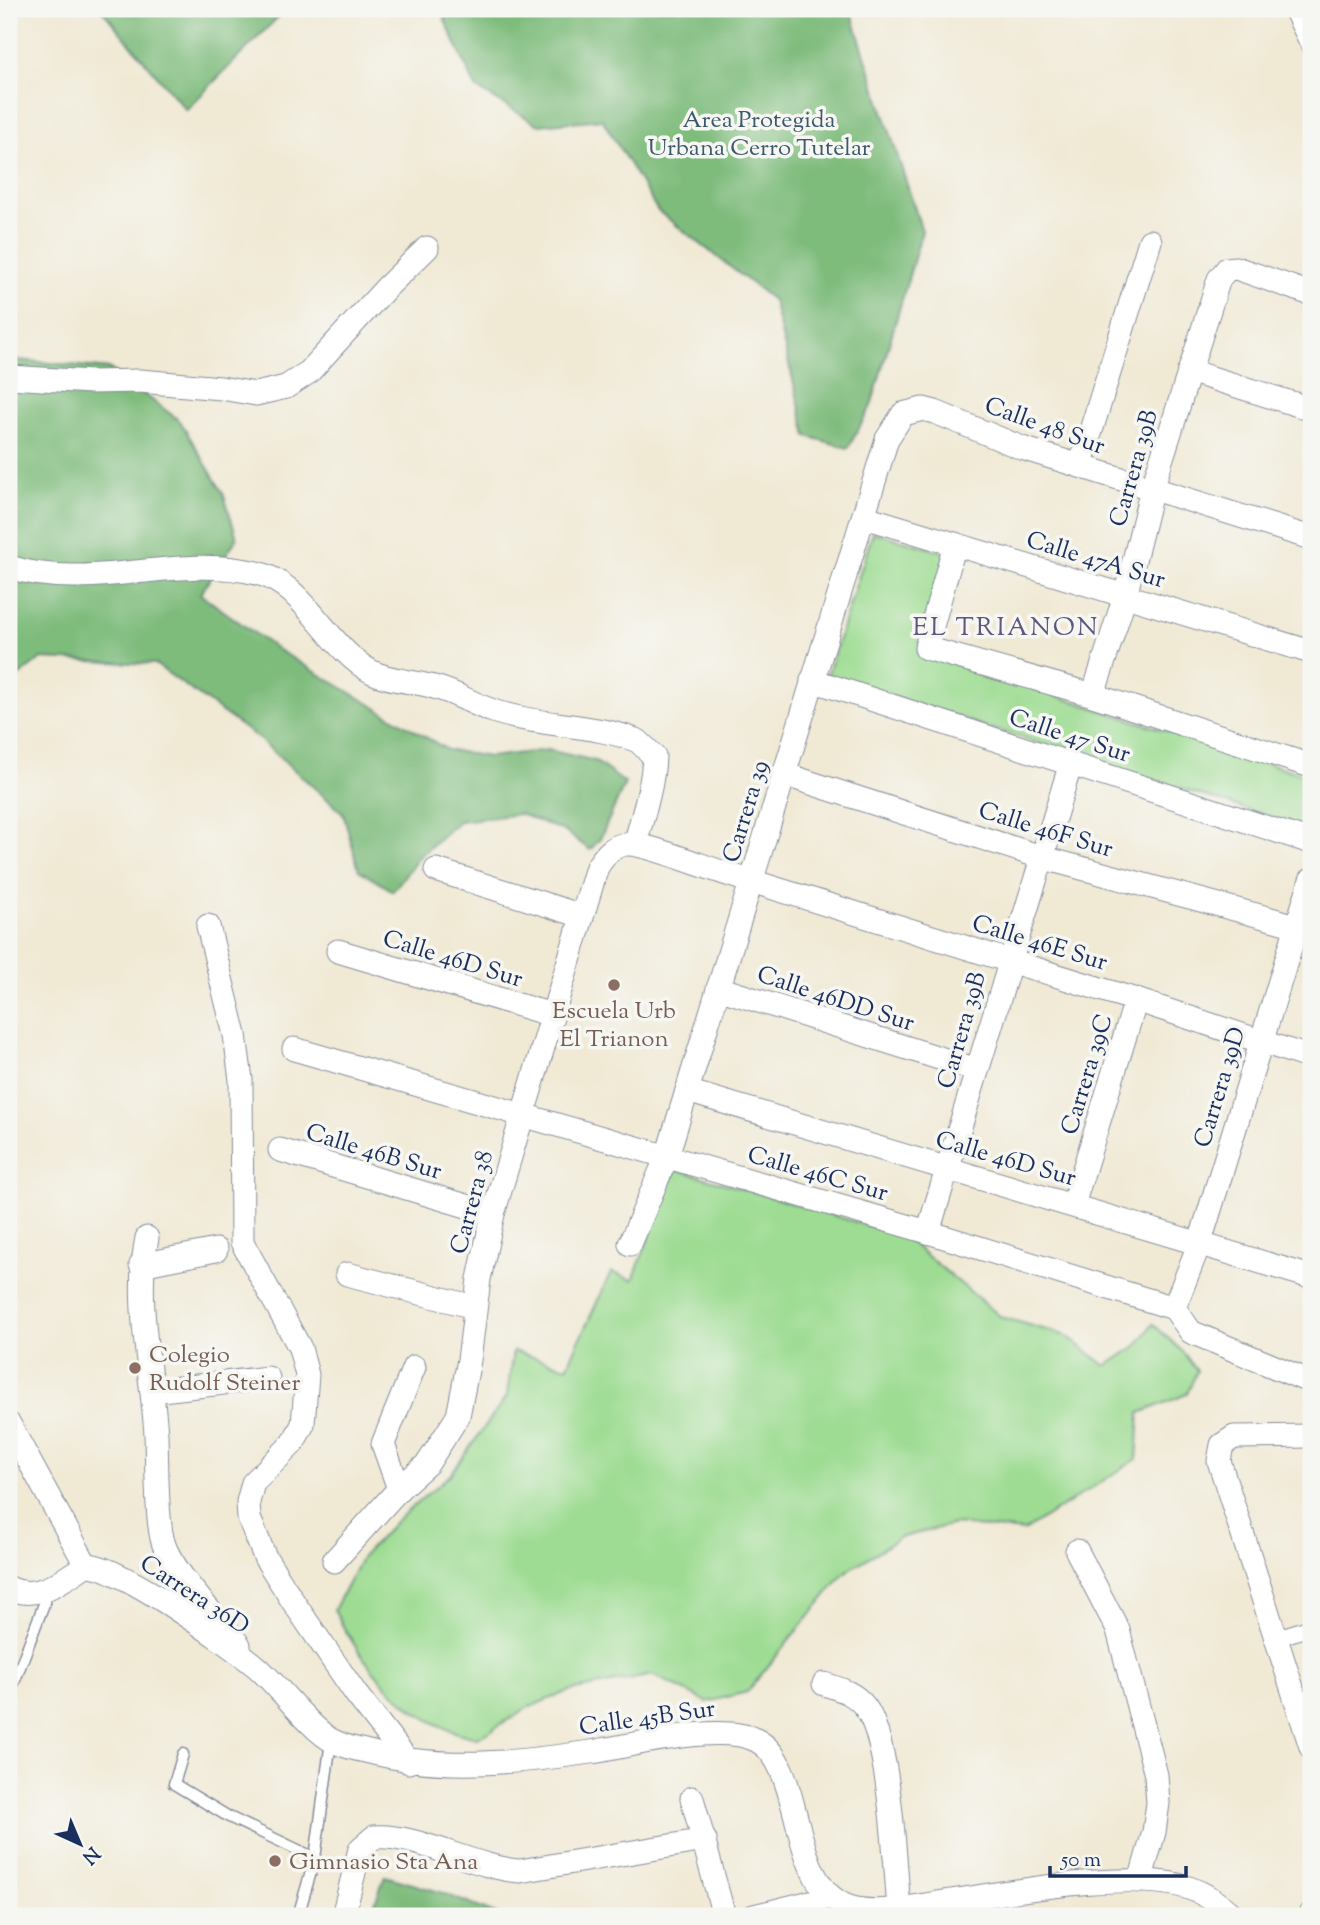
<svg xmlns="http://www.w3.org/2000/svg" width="1320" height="1925" font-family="'Sorts Mill Goudy',serif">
	<rect width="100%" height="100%" fill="#f6f6f2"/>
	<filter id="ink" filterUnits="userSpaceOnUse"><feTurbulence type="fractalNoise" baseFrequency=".0143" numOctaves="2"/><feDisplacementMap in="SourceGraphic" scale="14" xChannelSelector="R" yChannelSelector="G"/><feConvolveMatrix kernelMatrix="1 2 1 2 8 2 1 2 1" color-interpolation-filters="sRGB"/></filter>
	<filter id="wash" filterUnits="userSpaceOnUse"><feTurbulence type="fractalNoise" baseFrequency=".00686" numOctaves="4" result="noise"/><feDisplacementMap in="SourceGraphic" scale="28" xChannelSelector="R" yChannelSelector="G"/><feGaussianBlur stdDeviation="1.57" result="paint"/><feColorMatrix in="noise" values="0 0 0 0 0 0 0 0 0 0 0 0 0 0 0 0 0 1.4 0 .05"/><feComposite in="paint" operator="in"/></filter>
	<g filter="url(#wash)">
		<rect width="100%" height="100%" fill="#f0e9d4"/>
		<g fill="#9ddc92" stroke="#5c8678" stroke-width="2">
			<polygon points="873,532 947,553 919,652 1311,777 1311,830 827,676"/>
			<path d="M675,1169L903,1236L1001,1317L1067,1336L1106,1366L1136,1346L1153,1324L1182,1351L1197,1371L1187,1394L1140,1413L1137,1459L1024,1531L954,1524L899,1538L844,1573L747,1692L707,1702L653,1675L569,1691L529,1707L478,1738C410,1726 364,1667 334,1610L362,1557L396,1521L450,1475L507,1396L513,1351L567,1367L611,1272L633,1280Z"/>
		</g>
		<g fill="#7ebc7c" stroke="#4c766d" stroke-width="2">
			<polygon points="101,9 286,9 186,110"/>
			<polygon points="440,9 850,9 922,231 871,406 848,448 807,436 773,300 658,211 602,119 539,125 476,88"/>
			<polygon points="9,359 110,369 180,421 223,493 237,538 200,594 275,648 448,750 489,757 548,750 595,761 625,783 600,839 590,850 564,831 520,814 459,821 420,856 393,891 359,870 343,813 258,738 155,664 41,659 9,683"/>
			<polygon points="385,1876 440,1892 500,1916 370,1916"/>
		</g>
	</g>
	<g filter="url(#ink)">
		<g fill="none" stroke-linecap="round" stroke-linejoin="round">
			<g stroke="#868c99" stroke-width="13">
				<g id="service">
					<polyline points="9,1696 50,1588"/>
					<polyline points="183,1754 174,1784 229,1817 315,1858"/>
					<polyline points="298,1916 315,1858 331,1741"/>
				</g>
			</g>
			<g stroke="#868c99" stroke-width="18">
				<polyline id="pedestrian" points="1277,1638 1311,1627"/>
			</g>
			<g stroke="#868c99" stroke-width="25">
				<g id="minor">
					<polyline points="1295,9 1311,42"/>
					<polyline points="1189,371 1311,409"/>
					<polyline points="9,377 91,382 140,381 221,388 256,394 286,387 309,372 386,288 427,248"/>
					<polyline points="1080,466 1150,241"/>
					<polyline points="865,517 1311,652"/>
					<polyline points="955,544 926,648 1093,695 1311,766"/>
					<path d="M9,567C90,593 175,553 257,573C305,584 327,648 372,672C390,681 414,681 434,687C455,692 472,704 493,711C537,726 596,724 638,741L654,756C653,786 643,815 635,844"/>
					<polyline points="812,680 1311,842"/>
					<polyline points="1093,695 1125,596 1152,489 1219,279 1227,269 1236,268 1311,294"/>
					<polyline points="783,774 1044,858 1297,926"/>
					<polyline points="436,870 582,916"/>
					<polyline points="208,926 235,1035 241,1080 242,1242 300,1348 307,1375 303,1424 293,1443 253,1483 248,1502 249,1518 265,1557 294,1603 356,1694 409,1762"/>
					<polyline points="338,951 552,1015"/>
					<polyline points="718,988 977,1070"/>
					<polyline points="294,1049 928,1232 1174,1308 1191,1332 1311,1382"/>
					<polyline points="687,1091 1311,1277"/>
					<polyline points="280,1150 493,1214"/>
					<polyline points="1073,1205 1136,1000"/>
					<polyline points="928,1232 1071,763"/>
					<path d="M147,1238C134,1302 152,1370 156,1435C157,1461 156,1519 163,1542C172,1572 218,1619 239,1645"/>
					<polyline points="630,1244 667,1156 887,439 903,414 923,409 935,412 1022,448 1311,538"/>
					<polyline points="141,1265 216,1250"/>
					<polyline points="347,1274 474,1307"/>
					<polyline points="1174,1308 1200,1242 1311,880"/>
					<polyline points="153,1391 268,1378"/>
					<polyline points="9,1424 86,1565"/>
					<polyline points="1311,1436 1234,1437 1222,1445 1219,1461 1311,1747"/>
					<polyline points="399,1489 383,1444 414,1367"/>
					<polyline points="1077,1551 1118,1630 1156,1775 1158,1803 1154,1832 1140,1881"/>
					<path d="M334,1561L399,1489L428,1463L458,1416L469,1360L479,1279L493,1214L597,867C605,855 612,846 626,844C647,842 722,875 751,881L1136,1000L1311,1058"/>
					<path d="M9,1588C38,1602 62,1580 86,1565C115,1562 231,1645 257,1667C277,1684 313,1732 333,1741C343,1746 355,1749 365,1751C440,1771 515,1763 591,1752C631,1746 720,1722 756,1740C808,1765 785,1897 857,1909C882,1914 912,1907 937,1903C1002,1894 1129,1868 1189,1888C1206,1894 1221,1904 1234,1916"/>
					<path d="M824,1684C840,1689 855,1693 865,1707C890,1739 895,1863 899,1909"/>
					<polyline points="692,1798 724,1916"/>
					<path d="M343,1916L360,1849L374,1837C414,1833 475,1868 520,1871L705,1840"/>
					<polyline points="754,1916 831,1897"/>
					<polyline points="1311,1916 1311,1914"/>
				</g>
			</g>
			<use href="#service" stroke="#fff" stroke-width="10"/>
			<use href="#pedestrian" stroke="#fff" stroke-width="16"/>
			<use href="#minor" stroke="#fff" stroke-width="23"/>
		</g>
	</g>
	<g fill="#8d6e63" stroke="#f6f6f2" stroke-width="2.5">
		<circle cx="614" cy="985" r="7"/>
		<circle cx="135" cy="1368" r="7"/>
		<circle cx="275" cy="1861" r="7"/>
	</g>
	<g text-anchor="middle" stroke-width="7" stroke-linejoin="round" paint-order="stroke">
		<g font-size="24" fill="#3c5a6b" stroke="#f6f6f2">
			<text x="759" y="127">Area Protegida<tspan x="759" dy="28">Urbana Cerro Tutelar</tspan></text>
		</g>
		<g font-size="24" fill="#1b2f5e" stroke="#f6f6f2">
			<text transform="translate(1045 425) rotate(20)" y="8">Calle 48 Sur</text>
			<text transform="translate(1133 468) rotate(-74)" y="8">Carrera 39B</text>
			<text transform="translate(1096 559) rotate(17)" y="8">Calle 47A Sur</text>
			<text transform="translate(1070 735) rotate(18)" y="8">Calle 47 Sur</text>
			<text transform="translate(745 811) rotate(-73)" y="8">Carrera 39</text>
			<text transform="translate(1046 829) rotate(17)" y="8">Calle 46F Sur</text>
			<text transform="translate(1040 942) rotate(17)" y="8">Calle 46E Sur</text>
			<text transform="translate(453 958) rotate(17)" y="8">Calle 46D Sur</text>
			<text transform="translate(836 998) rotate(18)" y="8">Calle 46DD Sur</text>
			<text transform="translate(961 1030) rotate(-74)" y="8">Carrera 39B</text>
			<text transform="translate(1086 1074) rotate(-73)" y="8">Carrera 39C</text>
			<text transform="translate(1219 1087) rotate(-73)" y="8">Carrera 39D</text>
			<text transform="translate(374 1151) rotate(17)" y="8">Calle 46B Sur</text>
			<text transform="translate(1006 1158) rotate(16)" y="8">Calle 46D Sur</text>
			<text transform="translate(818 1173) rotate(16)" y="8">Calle 46C Sur</text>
			<text transform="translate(471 1202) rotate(-75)" y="8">Carrera 38</text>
			<text transform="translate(195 1594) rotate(33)" y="8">Carrera 36D</text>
			<text transform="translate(647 1717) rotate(-8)" y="8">Calle 45B Sur</text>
		</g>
		<g font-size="24" fill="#785e54" stroke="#f6f6f2" text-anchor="start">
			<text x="614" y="1018" text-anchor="middle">Escuela Urb<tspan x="614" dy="28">El Trianon</tspan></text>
			<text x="149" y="1362">Colegio<tspan x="149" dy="28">Rudolf Steiner</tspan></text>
			<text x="289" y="1869">Gimnasio Sta Ana</text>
		</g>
		<g font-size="26" letter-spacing="2" fill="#60577d" stroke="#f6f6f2">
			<text x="1006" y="635">EL TRIANON</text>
		</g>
	</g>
	<rect width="1320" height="1925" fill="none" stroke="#f6f6f2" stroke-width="35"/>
	<g transform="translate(80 1844) rotate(136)" stroke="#f6f6f2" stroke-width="5" paint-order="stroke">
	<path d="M0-5L12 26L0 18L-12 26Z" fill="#1b2f5e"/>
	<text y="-10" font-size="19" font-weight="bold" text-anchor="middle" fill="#1b2f5e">N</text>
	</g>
	<path d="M1050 1866v10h136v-10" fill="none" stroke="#1b2f5e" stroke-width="3.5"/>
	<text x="1061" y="1866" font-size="21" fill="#1b2f5e" stroke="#f6f6f2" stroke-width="5" paint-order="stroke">50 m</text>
</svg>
